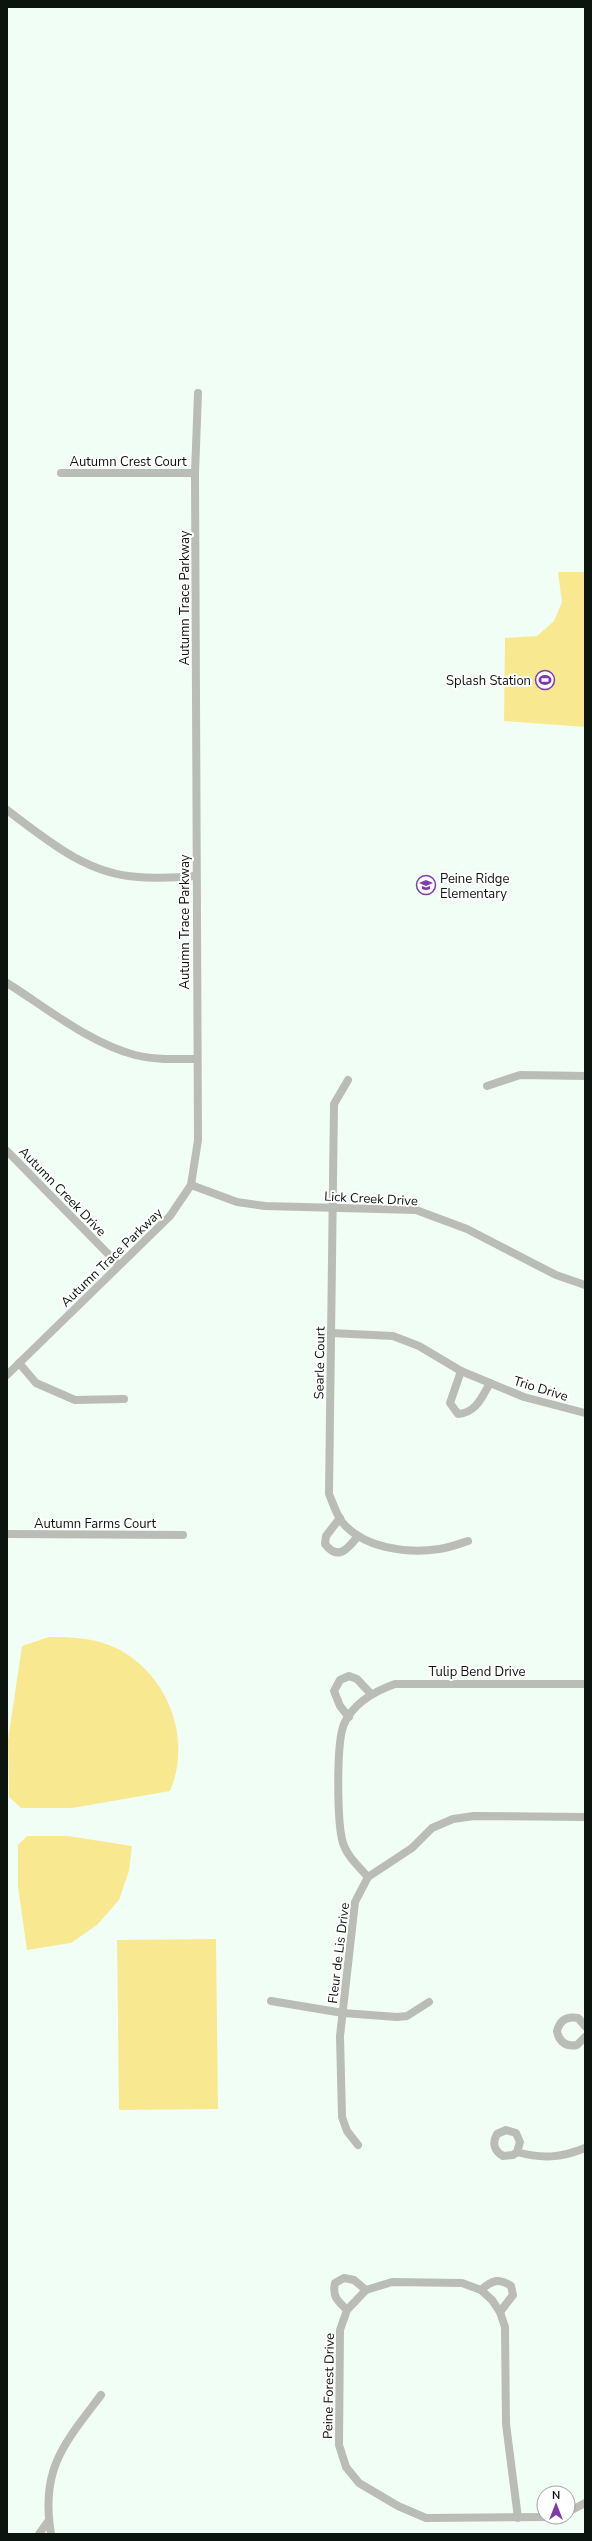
<svg xmlns="http://www.w3.org/2000/svg" width="592" height="2541" font-family="'Nunito Sans',sans-serif">
	<rect width="100%" height="100%" fill="#f1fef6"/>
	<g fill="#f8e991">
		<polygon points="558,572 585,572 585,727 504,721 505,638 537,636 554,621 562,602"/>
		<path d="M49,1637C73,1637 98,1638 120,1650C169,1677 192,1740 170,1791L72,1808H21L9,1797L8,1740L22,1646Z"/>
		<polygon points="27,1836 68,1836 132,1846 129,1871 119,1900 97,1925 71,1943 27,1950 18,1887 18,1845"/>
		<polygon points="216,1939 218,2109 119,2110 117,1940"/>
	</g>
	<g fill="none" stroke-linecap="round" stroke-linejoin="round">
		<g stroke="#b9bdb5" stroke-width="8">
			<polyline points="61,473 195,473"/>
			<path d="M7,810C47,840 86,874 138,877C157,879 177,877 196,876"/>
			<path d="M7,983C47,1008 89,1043 135,1055C155,1060 176,1059 196,1059"/>
			<path d="M348,1080L334,1104L329,1494C333,1503 336,1514 342,1522C363,1548 407,1554 439,1549C448,1548 459,1544 468,1541"/>
			<polyline points="487,1086 520,1075 585,1076"/>
			<polyline points="7,1151 119,1265"/>
			<polyline points="191,1185 237,1202 265,1206 416,1210 467,1229 556,1275 585,1285"/>
			<polyline points="331,1333 393,1336 419,1346 461,1371 524,1397 585,1413"/>
			<polyline points="19,1363 36,1383 75,1400 124,1399"/>
			<path d="M461,1371L450,1403L458,1414C476,1413 482,1397 490,1383"/>
			<polyline points="7,1375 170,1216 191,1185 198,1140 195,473 198,393"/>
			<path d="M340,1518L326,1536L325,1544C338,1561 348,1549 358,1536"/>
			<polyline points="7,1534 183,1535"/>
			<polyline points="349,1717 340,1706 334,1691 340,1680 349,1676 357,1679 371,1694"/>
			<path d="M368,1877C359,1867 347,1856 343,1843C337,1823 336,1743 344,1724C354,1702 375,1691 395,1684H585"/>
			<polyline points="271,2001 343,2013 397,2017 407,2016 429,2002"/>
			<path d="M585,2026L578,2018C567,2016 560,2020 557,2031C559,2042 566,2047 577,2045L585,2037"/>
			<polyline points="358,2145 347,2131 342,2117 340,2036 355,1902 368,1877 412,1848 432,1828 453,1819 474,1816 585,1817"/>
			<path d="M517,2152L520,2142L516,2133L506,2130L497,2134C492,2143 494,2151 503,2156L513,2155L517,2152C542,2159 561,2158 585,2148"/>
			<path d="M481,2290C491,2281 499,2277 511,2286L513,2295L500,2312"/>
			<path d="M347,2310C338,2301 332,2297 335,2283L344,2278L354,2280L366,2290"/>
			<polyline points="568,2512 585,2503"/>
			<polyline points="518,2518 506,2424 505,2327 500,2312 492,2300 481,2290 462,2283 392,2282 366,2290 347,2310 340,2330 339,2445 346,2467 359,2483 398,2506 426,2518 552,2517"/>
			<polyline points="39,2534 49,2520"/>
			<path d="M51,2534C40,2469 64,2444 101,2395"/>
		</g>
	</g>
	<defs>
		<g id="stadium-ring" transform="scale(1)"><circle r="9.5" fill="#fff" stroke="#7e3bae" stroke-width="1.5"/><path d="M0-5a6.5 5 0 1 0 0 10a6.5 5 0 1 0 0-10ZM-3.5-1.8h7v3.6h-7Z" fill="#7e3bae"/></g>
		<g id="school-ring" transform="scale(1)"><circle r="9.5" fill="#fff" stroke="#7e3bae" stroke-width="1.5"/><path d="M0-5L7-2L0 1L-7-2ZM-4 1L0 2.5L4 1V4Q0 6-4 4Z" fill="#7e3bae"/></g>
	</defs>
	<g fill-rule="evenodd">
		<use href="#stadium-ring" x="545" y="680"/>
		<use href="#school-ring" x="426" y="885"/>
	</g>
	<g text-anchor="middle" stroke-width="4" stroke-linejoin="round" paint-order="stroke">
		<g font-size="13" fill="#0c140f" stroke="#fff">
			<text x="128" y="466">Autumn Crest Court</text>
			<text transform="translate(184 598) rotate(-90)" y="5">Autumn Trace Parkway</text>
			<text transform="translate(184 922) rotate(-90)" y="5">Autumn Trace Parkway</text>
			<text transform="translate(63 1191) rotate(46)" y="5">Autumn Creek Drive</text>
			<text transform="translate(371 1198) rotate(3)" y="5">Lick Creek Drive</text>
			<text transform="translate(111 1257) rotate(-44)" y="5">Autumn Trace Parkway</text>
			<text transform="translate(319 1363) rotate(-89)" y="5">Searle Court</text>
			<text transform="translate(541 1388) rotate(17)" y="5">Trio Drive</text>
			<text x="95" y="1528">Autumn Farms Court</text>
			<text x="477" y="1676">Tulip Bend Drive</text>
			<text transform="translate(338 1953) rotate(-83)" y="5">Fleur de Lis Drive</text>
			<text transform="translate(328 2386) rotate(-89)" y="5">Peine Forest Drive</text>
		</g>
		<g font-size="13" fill="#0c140f" stroke="#fff" text-anchor="end">
			<text x="531" y="685">Splash Station</text>
			<text x="440" y="883" text-anchor="start">Peine Ridge<tspan x="440" dy="15">Elementary</tspan></text>
		</g>
	</g>
	<rect width="592" height="2541" fill="none" stroke="#0c140f" stroke-width="16"/>
	<g transform="translate(556 2505)"><circle r="19" fill="#ffffff" stroke="#9ea19f"/>
	<path d="M0-3L7 15L0 10L-7 15Z" fill="#7e3bae"/>
	<text y="-6" font-size="11" font-weight="bold" text-anchor="middle" fill="#0c140f">N</text>
	</g>
</svg>
